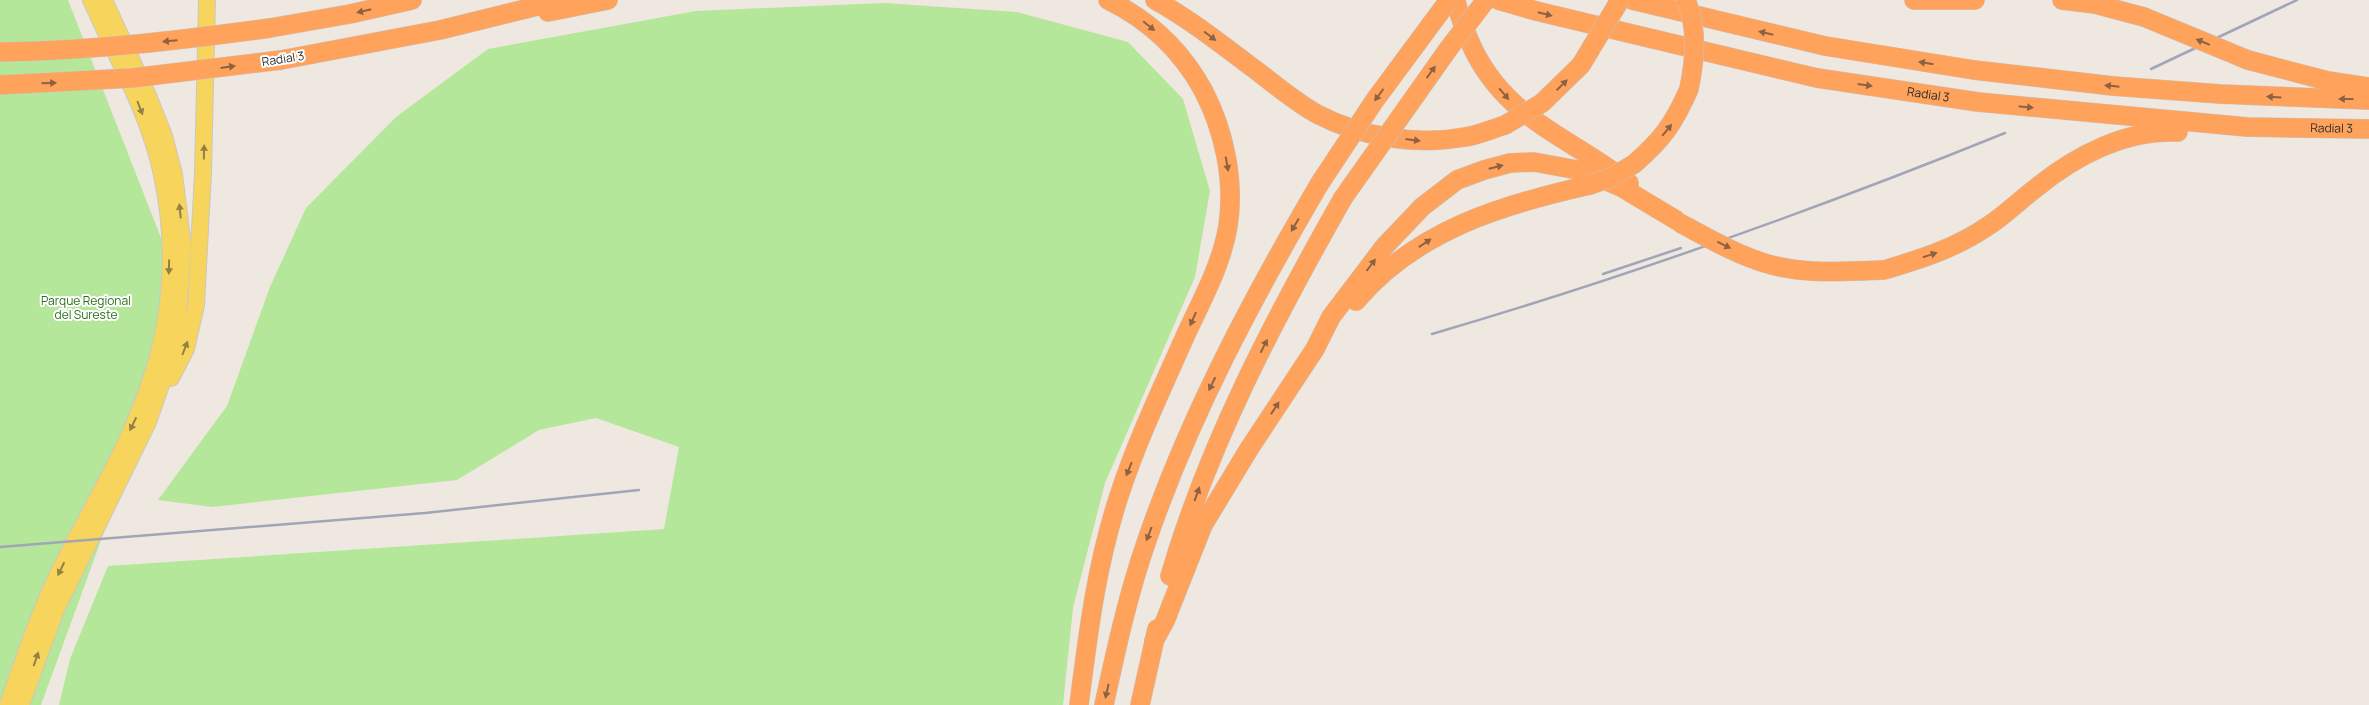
<svg xmlns="http://www.w3.org/2000/svg" width="2369" height="705" font-family="Manrope,sans-serif">
	<rect width="100%" height="100%" fill="#efe8e0"/>
	<g fill="#b4e79a">
		<polygon points="0,0 68,0 170,261 173,343 41,705 0,705"/>
		<polygon points="884,3 1017,12 1128,42 1183,99 1210,191 1195,277 1105,483 1073,608 1063,705 59,705 70,659 108,566 664,529 679,447 596,418 539,430 457,480 212,507 158,500 227,406 270,287 306,208 396,117 488,49 696,11"/>
	</g>
	<g fill="none" stroke-linecap="round" stroke-linejoin="round">
		<g stroke="#c8c8c8" stroke-width="18">
			<g id="primary">
				<polyline points="171,378 186,349 196,305 203,173 207,0"/>
				<path d="M8,705C22,662 37,619 56,578C89,510 131,445 153,373C173,311 176,239 162,175C149,113 116,57 91,0"/>
				<polyline points="21,705 56,610 148,422 163,379 178,314 183,246 174,174 164,136 149,98 104,0"/>
			</g>
		</g>
		<g stroke="#c8c8c8" stroke-width="20">
			<g id="motorway">
				<path d="M1155,0C1193,21 1226,48 1261,74C1279,88 1297,103 1317,114C1361,137 1416,146 1465,137C1479,135 1492,129 1505,125"/>
				<path d="M1456,0C1458,14 1464,27 1469,40C1502,118 1567,135 1629,183"/>
				<path id="s1" d="M1498,0L1536,11L1817,78L1978,102L2247,127L2369,129"/>
				<polyline points="1632,0 1825,46 1974,70 2113,86 2220,94 2369,100"/>
				<polyline points="1914,0 1975,0"/>
				<polyline points="2062,0 2095,4 2144,17"/>
				<polyline points="548,12 608,0"/>
				<polyline points="270,28 350,14 412,0"/>
				<polyline points="281,60 440,30 562,0"/>
				<polyline points="2248,60 2328,81 2369,87"/>
				<polyline points="1542,103 1581,65"/>
				<path d="M1634,164C1663,139 1674,123 1689,89"/>
				<path d="M1884,270C1921,259 1956,248 1988,226C2005,215 2020,200 2036,188C2075,156 2126,129 2178,132"/>
				<path d="M1356,301C1416,230 1504,204 1590,185"/>
				<path d="M1170,576C1209,442 1275,318 1343,198"/>
				<polyline points="1154,641 1165,621 1203,525 1249,449 1315,349 1331,317 1384,247 1422,207 1457,180 1484,170 1510,163 1534,162 1583,171 1621,187 1676,220"/>
				<path d="M1079,705C1088,633 1097,560 1121,490C1139,436 1164,384 1187,332C1203,298 1222,263 1228,226C1235,180 1224,130 1203,90C1181,50 1149,20 1108,0"/>
				<path d="M1104,705C1116,650 1128,594 1147,540C1190,415 1253,297 1320,183"/>
				<polyline points="1140,705 1157,629"/>
			</g>
		</g>
		<use href="#primary" stroke="#f7d45c" stroke-width="16"/>
		<use href="#motorway" stroke="#ffa25b" stroke-width="19"/>
		<g stroke="#a1a5b8" stroke-width="2.5">
			<polyline points="2151,69 2297,0"/>
			<polyline points="1603,274 1681,248"/>
			<path d="M1432,334C1627,277 1817,209 2005,133"/>
			<polyline points="0,547 425,513 639,490"/>
		</g>
		<g stroke="#c8c8c8" stroke-width="20" stroke-linecap="butt">
			<g id="motorway-bridge">
				<path d="M1686,0C1698,29 1695,59 1689,89"/>
				<polyline points="2144,17 2248,60"/>
				<path d="M0,52C91,51 181,40 270,28"/>
				<polyline points="1581,65 1620,0"/>
				<polyline points="0,85 132,78 281,60"/>
				<polyline points="1505,125 1542,103"/>
				<polyline points="1320,183 1375,100 1449,0"/>
				<polyline points="1590,185 1612,177 1634,164"/>
				<polyline points="1343,198 1449,48 1486,0"/>
				<path d="M1680,223C1708,238 1737,255 1768,264C1805,275 1845,271 1884,270"/>
			</g>
		</g>
		<use href="#motorway-bridge" stroke="#ffa25b" stroke-width="19"/>
	</g>
	<defs><path id="oneway-solid" d="M-6-.8H1V-3.2L6.5 0L1 3.2V.8H-6Z" transform="scale(1.25)"/></defs>
	<g fill="#8c6242">
		<use href="#oneway-solid" transform="translate(364 11) rotate(167)"/>
		<use href="#oneway-solid" transform="translate(1545 14) rotate(14)"/>
		<use href="#oneway-solid" transform="translate(1149 26) rotate(39)"/>
		<use href="#oneway-solid" transform="translate(1766 33) rotate(-167)"/>
		<use href="#oneway-solid" transform="translate(1210 36) rotate(37)"/>
		<use href="#oneway-solid" transform="translate(170 41) rotate(175)"/>
		<use href="#oneway-solid" transform="translate(2203 42) rotate(-158)"/>
		<use href="#oneway-solid" transform="translate(1926 63) rotate(-171)"/>
		<use href="#oneway-solid" transform="translate(228 67) rotate(-8)"/>
		<use href="#oneway-solid" transform="translate(1431 72) rotate(-54)"/>
		<use href="#oneway-solid" transform="translate(49 83) rotate(-2)"/>
		<use href="#oneway-solid" transform="translate(1562 85) rotate(-44)"/>
		<use href="#oneway-solid" transform="translate(1865 85) rotate(8)"/>
		<use href="#oneway-solid" transform="translate(2112 86) rotate(-174)"/>
		<use href="#oneway-solid" transform="translate(1504 94) rotate(49)"/>
		<use href="#oneway-solid" transform="translate(1379 95) rotate(126)"/>
		<use href="#oneway-solid" transform="translate(2274 97) rotate(-177)"/>
		<use href="#oneway-solid" transform="translate(2346 99) rotate(-180)"/>
		<use href="#oneway-solid" transform="translate(2026 107) rotate(6)"/>
		<use href="#oneway-solid" transform="translate(1667 130) rotate(-51)"/>
		<use href="#oneway-solid" transform="translate(1413 140) rotate(7)"/>
		<use href="#oneway-solid" transform="translate(1227 164) rotate(80)"/>
		<use href="#oneway-solid" transform="translate(1496 167) rotate(-14)"/>
		<use href="#oneway-solid" transform="translate(1295 225) rotate(121)"/>
		<use href="#oneway-solid" transform="translate(1425 243) rotate(-34)"/>
		<use href="#oneway-solid" transform="translate(1724 245) rotate(26)"/>
		<use href="#oneway-solid" transform="translate(1930 255) rotate(-18)"/>
		<use href="#oneway-solid" transform="translate(1371 265) rotate(-53)"/>
		<use href="#oneway-solid" transform="translate(1193 319) rotate(114)"/>
		<use href="#oneway-solid" transform="translate(1264 346) rotate(-63)"/>
		<use href="#oneway-solid" transform="translate(1212 384) rotate(116)"/>
		<use href="#oneway-solid" transform="translate(1275 408) rotate(-57)"/>
		<use href="#oneway-solid" transform="translate(1129 469) rotate(112)"/>
		<use href="#oneway-solid" transform="translate(1197 494) rotate(-70)"/>
		<use href="#oneway-solid" transform="translate(1149 534) rotate(111)"/>
		<use href="#oneway-solid" transform="translate(1107 691) rotate(103)"/>
	</g>
	<g fill="#928044">
		<use href="#oneway-solid" transform="translate(140 108) rotate(69)"/>
		<use href="#oneway-solid" transform="translate(204 152) rotate(-89)"/>
		<use href="#oneway-solid" transform="translate(180 211) rotate(-96)"/>
		<use href="#oneway-solid" transform="translate(169 267) rotate(91)"/>
		<use href="#oneway-solid" transform="translate(185 348) rotate(-69)"/>
		<use href="#oneway-solid" transform="translate(133 424) rotate(116)"/>
		<use href="#oneway-solid" transform="translate(61 569) rotate(116)"/>
		<use href="#oneway-solid" transform="translate(36 659) rotate(-71)"/>
	</g>
	<g text-anchor="middle" stroke-width="4" stroke-linejoin="round" paint-order="stroke">
		<g font-size="12" fill="#2d2d2d" stroke="#fff">
			<text transform="translate(283 59) rotate(-9)" y="4">Radial 3</text>
			<text dy="4" stroke="none"><textPath href="#s1" startOffset="441">Radial 3</textPath></text>
			<text dy="4" stroke="none"><textPath href="#s1" startOffset="846">Radial 3</textPath></text>
		</g>
		<g font-size="12" fill="#2a7018" stroke="#fff">
			<text x="86" y="305">Parque Regional<tspan x="86" dy="14">del Sureste</tspan></text>
		</g>
	</g>
</svg>
